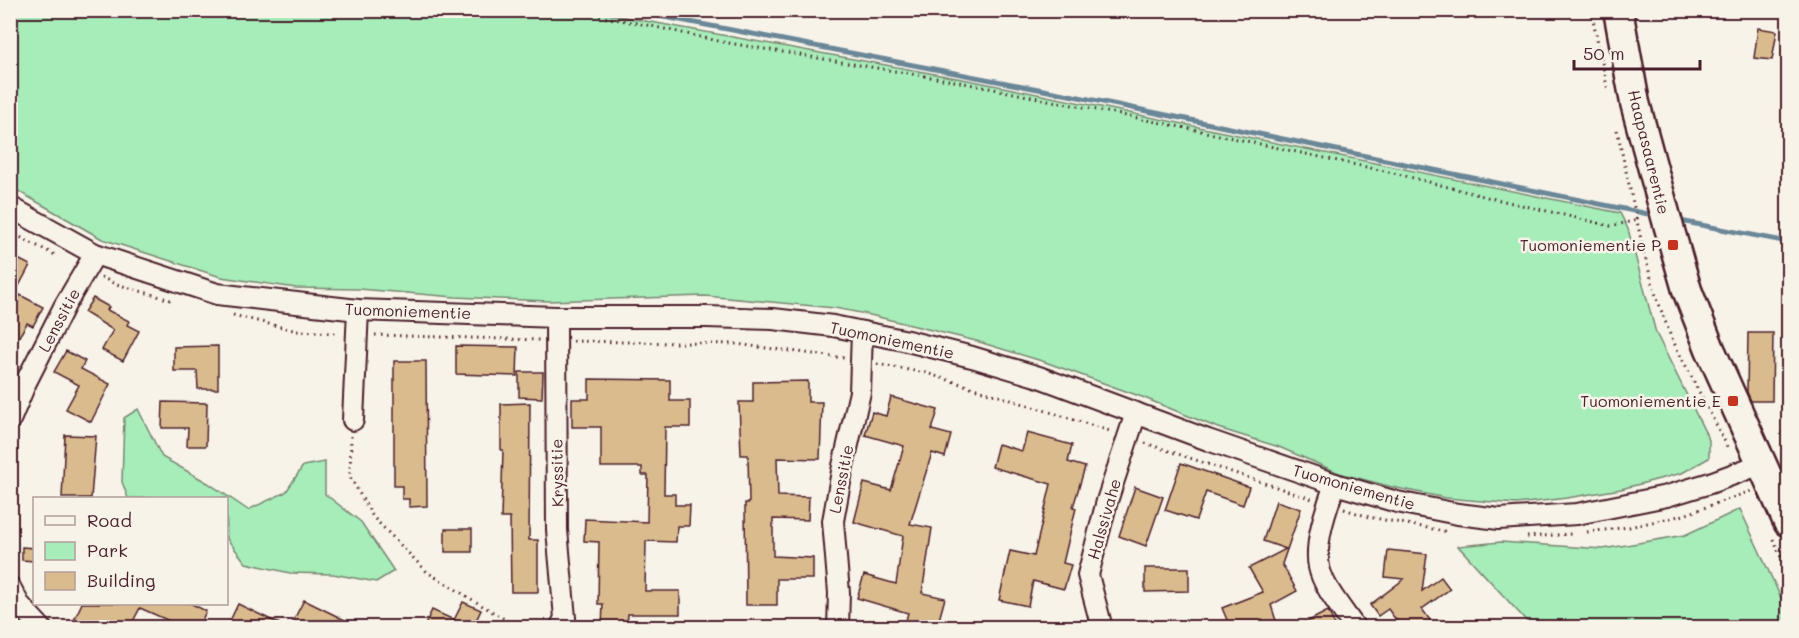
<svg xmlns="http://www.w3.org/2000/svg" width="1799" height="638" font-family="Mali,sans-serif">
	<rect width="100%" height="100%" fill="#f7f3e8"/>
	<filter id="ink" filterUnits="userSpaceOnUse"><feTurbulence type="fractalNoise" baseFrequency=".0167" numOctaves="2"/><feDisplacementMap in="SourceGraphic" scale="12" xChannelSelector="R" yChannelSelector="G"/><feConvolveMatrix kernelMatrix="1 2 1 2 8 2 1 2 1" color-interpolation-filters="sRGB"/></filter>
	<g filter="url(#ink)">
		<g fill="#a6edb9" stroke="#788672" stroke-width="1.5">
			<polygon points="10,11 591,11 973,81 1620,213 1628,229 1656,333 1709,440 1709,458 1682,473 1621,489 1567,498 1516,504 1446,498 1392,487 1339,473 1279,447 1218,428 1142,397 1045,362 976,341 866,314 835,308 705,296 548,301 455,297 359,289 296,288 221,277 102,239 11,187"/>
			<polygon points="138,409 162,457 208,483 248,510 286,492 303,466 325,462 325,494 361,522 394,571 376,582 333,574 290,573 246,563 227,539 226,498 128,498 122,482 124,418"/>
			<polygon points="1740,509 1788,613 1788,627 1532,627 1458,546 1501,542 1603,549 1685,535"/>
		</g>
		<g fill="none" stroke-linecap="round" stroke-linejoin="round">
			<g stroke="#6b8798" stroke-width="5">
				<polyline points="628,10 1064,94 1658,216"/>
				<polyline points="1675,220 1788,242"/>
			</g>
		</g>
		<g fill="#dabb8d" stroke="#4a1f2b" stroke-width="1.5">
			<polygon points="1758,28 1777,31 1772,60 1754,58"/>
			<polygon points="10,255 30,265 10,303"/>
			<polygon points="20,295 43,307 33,326 27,323 10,352 10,312"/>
			<polygon points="93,298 109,307 107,310 129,321 127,325 139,331 123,361 102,350 113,330 84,312"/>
			<polygon points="1748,333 1773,333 1772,401 1751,401 1747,392"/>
			<polygon points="218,346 218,389 198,389 197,371 174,371 174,347"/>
			<polygon points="456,346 518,347 517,376 456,374"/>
			<polygon points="66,351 85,361 81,369 110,384 91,422 66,409 79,385 54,372"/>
			<polygon points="394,361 426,361 427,506 409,507 409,499 402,499 402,486 394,486"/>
			<polygon points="519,372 543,372 542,398 519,397"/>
			<polygon points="589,379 670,380 670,401 690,401 690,427 665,427 664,494 675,494 675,505 690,505 689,526 677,526 676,542 646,541 645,591 680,591 680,614 628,614 627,627 602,627 603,604 598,604 599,542 584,541 585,519 647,522 648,475 642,475 642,467 601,467 601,427 572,427 572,399 589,399"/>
			<polygon points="808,381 808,402 822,402 820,459 777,458 778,496 809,497 808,520 773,519 773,556 813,558 813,579 777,579 777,605 746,605 745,503 749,503 748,455 741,455 739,402 753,402 753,382"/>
			<polygon points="891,397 938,410 932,430 951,435 945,457 932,453 910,524 932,528 922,593 945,598 937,627 904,627 908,613 857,598 864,575 896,584 903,536 854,522 864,483 891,490 904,446 865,435 872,412 886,416"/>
			<polygon points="163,402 207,403 206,446 187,446 188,428 162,428"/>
			<polygon points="530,403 529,540 538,540 538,592 511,592 510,518 501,518 503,450 501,450 501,404"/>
			<polygon points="1027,433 1072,445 1068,462 1085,467 1073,507 1076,508 1063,563 1071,565 1064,589 1033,581 1028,606 999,600 1010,551 1034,556 1051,484 992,467 998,444 1022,451"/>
			<polygon points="65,435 96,436 91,498 62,498"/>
			<polygon points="1181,463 1249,487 1243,505 1206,492 1196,520 1165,510"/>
			<polygon points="1135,487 1163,497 1146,546 1119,536"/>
			<polygon points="1276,501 1301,509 1282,564 1297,591 1271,605 1278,627 1230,627 1222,608 1263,592 1249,568 1286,549 1263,541"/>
			<rect x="445" y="529" width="27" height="23"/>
			<polygon points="22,547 34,548 34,561 22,560"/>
			<polygon points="1388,550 1427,554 1422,591 1441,577 1450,589 1422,609 1435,627 1401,627 1388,609 1378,616 1370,605 1404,579 1385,577"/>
			<polygon points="1145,568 1189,568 1189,591 1145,592"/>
			<polygon points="304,600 359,627 290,627"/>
			<polygon points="463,602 481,610 473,627 424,627 432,610 454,620"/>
			<polygon points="82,603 190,603 206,611 199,627 183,627 140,608 130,627 71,627"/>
			<polygon points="238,604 286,627 227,627"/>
			<polygon points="1328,611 1336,627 1297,627"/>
		</g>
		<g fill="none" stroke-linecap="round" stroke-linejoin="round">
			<g stroke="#4a1f2b" stroke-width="24">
				<g id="street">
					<polyline points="10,207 95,254 217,294 358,310 556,317 707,317 773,319 833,326 903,340 972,357 1039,377 1208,440 1335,484 1397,502 1458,514 1499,519 1577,514 1667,496 1710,483 1761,464"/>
					<polyline points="556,317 557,530 565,618 560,628"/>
					<polyline points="10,420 26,382 65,305 95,254"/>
					<polyline points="353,420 358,310"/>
					<path d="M1335,484C1327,507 1314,542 1319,567C1323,587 1343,610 1355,628"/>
					<polyline points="10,587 19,604 41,628"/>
					<polyline points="838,628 839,593 833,521 843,466 860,392 862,332"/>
					<polyline points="1102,628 1088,575 1107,501 1136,413"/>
				</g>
			</g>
			<g stroke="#4a1f2b" stroke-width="33">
				<polyline id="secondary" points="1618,10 1635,103 1666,217 1687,290 1710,349 1788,522"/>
			</g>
			<g stroke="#4a1f2b" stroke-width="3" stroke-dasharray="1.5 4.5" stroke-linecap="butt">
				<polyline points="564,10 642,24 723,42 954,81 1191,129 1398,174 1487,197 1611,226 1638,220"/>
				<polyline points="1591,10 1608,91"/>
				<polyline points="1617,130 1644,253 1656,296 1671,337 1729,450"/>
				<polyline points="10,232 57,256"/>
				<polyline points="101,277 113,283 174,301"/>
				<polyline points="233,315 297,331 338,333"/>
				<polyline points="375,335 539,340"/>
				<polyline points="573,341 736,344 844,358"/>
				<polyline points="877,364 926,373 1113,432"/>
				<polyline points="351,436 350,477 373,517 427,572 519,628"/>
				<polyline points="1145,443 1312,499"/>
				<polyline points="1344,509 1369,517 1449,532"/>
				<polyline points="1587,532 1629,527 1684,515 1751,491"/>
				<polyline points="1527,537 1571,534"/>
				<polyline points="1773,539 1788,573"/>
			</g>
			<use href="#street" stroke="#f7f3e8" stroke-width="20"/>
			<use href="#secondary" stroke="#f7f3e8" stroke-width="28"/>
		</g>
	</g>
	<g fill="#c8321e" stroke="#f7f3e8" stroke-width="2">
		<rect x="1667" y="239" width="12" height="12" rx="3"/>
		<rect x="1727" y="395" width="12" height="12" rx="3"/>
	</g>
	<g text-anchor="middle" stroke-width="5" stroke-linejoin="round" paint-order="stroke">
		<g font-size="16" fill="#4a1f2b" stroke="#f7f3e8">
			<text transform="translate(1649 152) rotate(76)" y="6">Haapasaarentie</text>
			<text transform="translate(408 311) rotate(2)" y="6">Tuomoniementie</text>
			<text transform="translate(59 320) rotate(-62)" y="6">Lenssitie</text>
			<text transform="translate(892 340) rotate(12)" y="6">Tuomoniementie</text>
			<text transform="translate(557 473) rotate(-91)" y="6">Kryssitie</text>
			<text transform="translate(841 479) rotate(-79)" y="6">Lenssitie</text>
			<text transform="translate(1354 487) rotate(16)" y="6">Tuomoniementie</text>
			<text transform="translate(1104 519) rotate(-74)" y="6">Halssivahe</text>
		</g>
		<g font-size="16" fill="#4a1f2b" stroke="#f7f3e8" text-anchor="end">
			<text x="1661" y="251">Tuomoniementie P</text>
			<text x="1721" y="407">Tuomoniementie E</text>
		</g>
	</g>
	<rect width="1799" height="638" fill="none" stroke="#f7f3e8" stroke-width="36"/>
	<rect x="18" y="18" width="1763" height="602" fill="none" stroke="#4a1f2b" stroke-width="2" filter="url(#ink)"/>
	<rect x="33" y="497" width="195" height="108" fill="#f7f3e8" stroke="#b29e9c" stroke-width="1.5"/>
	<rect x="45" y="516" width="30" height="9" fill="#f7f3e8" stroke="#b29e9c" stroke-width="1.5"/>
	<text x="87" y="527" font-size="18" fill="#4a1f2b">Road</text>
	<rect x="45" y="542" width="30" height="18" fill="#a6edb9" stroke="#b29e9c" stroke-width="1.5"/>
	<text x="87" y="557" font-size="18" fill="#4a1f2b">Park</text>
	<rect x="45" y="572" width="30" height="18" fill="#dabb8d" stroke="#b29e9c" stroke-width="1.5"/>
	<text x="87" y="587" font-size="18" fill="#4a1f2b">Building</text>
	<path d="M1574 60v9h126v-9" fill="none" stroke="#4a1f2b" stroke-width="3"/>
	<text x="1583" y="60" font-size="18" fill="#4a1f2b" stroke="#f7f3e8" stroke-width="4.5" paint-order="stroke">50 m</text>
</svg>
